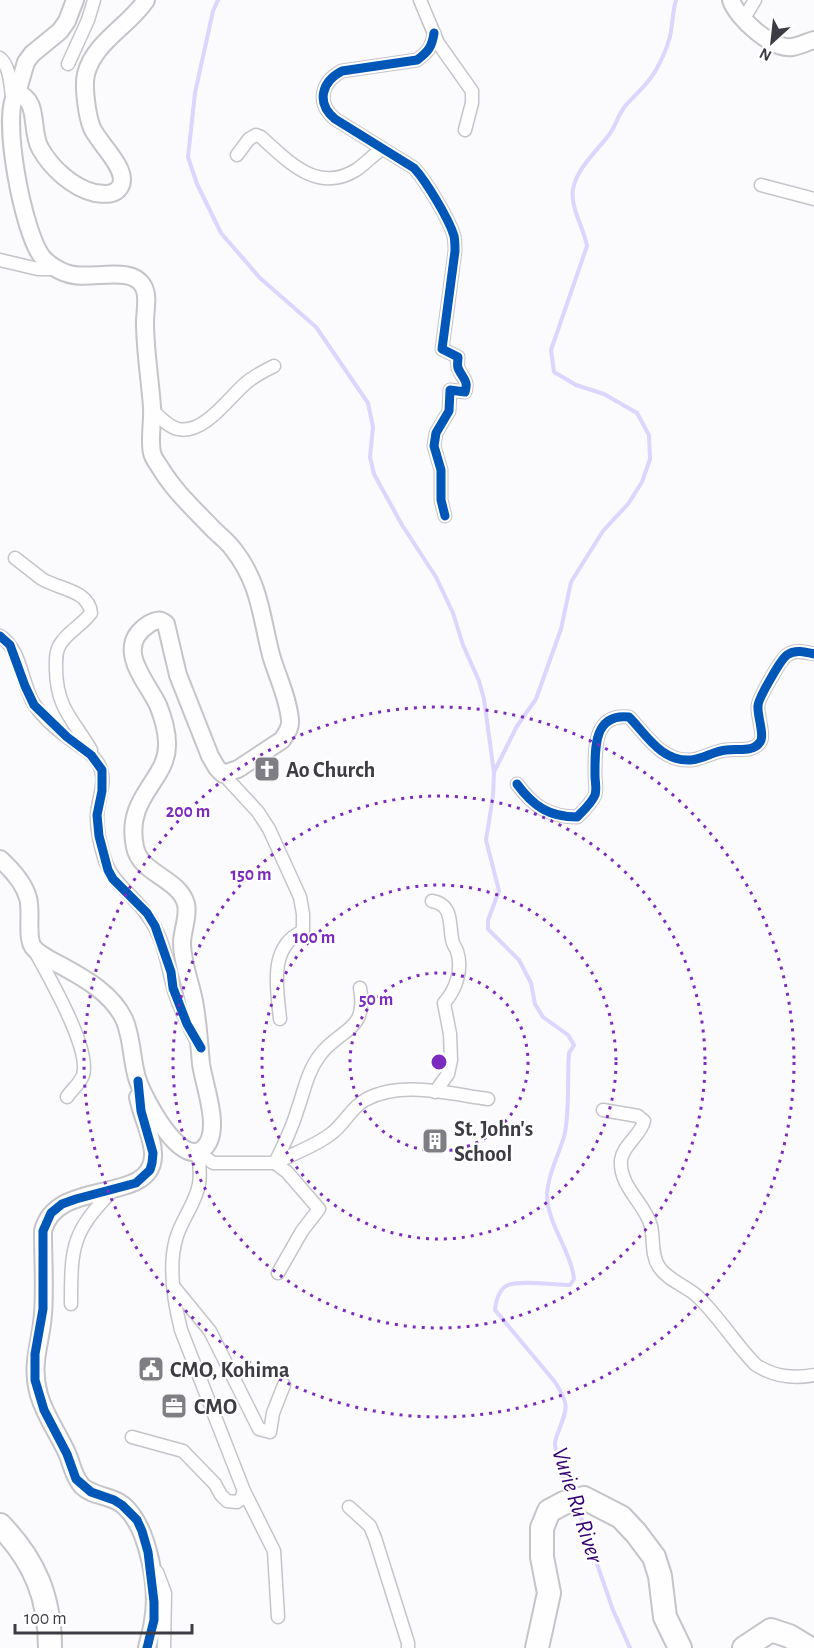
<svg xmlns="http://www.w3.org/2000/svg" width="814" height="1648" font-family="'Alegreya Sans',sans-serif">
	<rect width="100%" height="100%" fill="#fbfafd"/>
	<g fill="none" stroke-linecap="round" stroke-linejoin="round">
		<g stroke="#dcd5fd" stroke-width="4">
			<path d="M218,0L213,11L195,93L188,157L197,184L221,233L260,278L316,327L368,403L373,427L370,457L374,474L402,525L436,577L453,613L463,645L479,681L484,699L494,773L493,796L486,840L499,891L488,920V929L519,960L531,983L535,1004L543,1017L568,1035L574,1045L569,1053C567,1079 570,1113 564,1137C558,1156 548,1175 547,1195C547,1223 571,1251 574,1279L570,1285C555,1285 520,1280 508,1285C499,1289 496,1301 495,1310L555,1382C569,1404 568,1407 559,1430C557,1435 555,1439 555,1444C556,1461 566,1478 572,1493"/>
			<path d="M494,772L517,726L536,699L561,629L571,582L603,531L628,504L642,482L650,459L649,435L637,413L604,394L576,385L554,372L551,350L587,246C584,228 570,208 573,189C577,168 596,152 608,136C616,127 618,113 627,104C637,93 649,83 656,70C661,61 666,50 669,40C673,27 672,13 676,0"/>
			<polyline points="578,1509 613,1610 630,1648"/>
		</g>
		<g stroke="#c5c4c9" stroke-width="15">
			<g id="street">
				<polyline points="420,0 438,43 472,91 472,103 465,130"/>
				<polyline points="743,20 755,0"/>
				<path d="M434,33C432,47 428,52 417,60L342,71C321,82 316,103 335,119L414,168C426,181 449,219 454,236C455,241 455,246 455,251L442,349L458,357C458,361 457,364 458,368C462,378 469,380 465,392L450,390L449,411L436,433L434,446L441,470V500L445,516"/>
				<path d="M0,58C10,67 10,83 12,96"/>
				<polyline points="68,64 88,20 94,0"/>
				<path d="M237,155L249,139L256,135L261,137C288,161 317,194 356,170C365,164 373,155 382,149"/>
				<polyline points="761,185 814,199"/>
				<polyline points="0,260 38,269 57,269"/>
				<path d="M152,410C159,416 168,427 178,429C204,435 229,397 246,383C254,376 264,371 274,366"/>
				<path d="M15,558C24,565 33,572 42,579C58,589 89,590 91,613C82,625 69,631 61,643C55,651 56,661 56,670C57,709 73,719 91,750"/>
				<path d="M0,636C22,650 21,683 34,704C42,716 55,728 67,737C78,746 93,752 100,767C107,782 97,801 97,817C97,830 100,844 104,857C111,883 133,894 147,915C163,936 167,962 173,987C178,1006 188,1025 197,1042"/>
				<path d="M223,774L258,812L269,829L300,897L303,914V931C268,947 277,988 280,1019"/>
				<path d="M517,784C533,806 549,817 577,817C584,810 591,804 595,795C597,789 595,782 595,776C595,749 593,713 629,717C646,734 661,762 691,760C703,759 714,751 726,750C737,748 753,753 760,742C765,736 757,715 758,706C758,699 781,659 787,655C795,649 806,652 814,654"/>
				<path d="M432,901C455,905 448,926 453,943C454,946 456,948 457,951C463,969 456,990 444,1003L450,1034L451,1060L448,1074L435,1092"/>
				<path d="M35,951C48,976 91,1048 83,1075C80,1084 72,1089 67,1097"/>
				<path d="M603,1110L638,1116L644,1121C641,1135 623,1145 621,1160C619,1187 645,1203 651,1226C654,1240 651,1255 659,1267C668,1280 684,1285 696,1295C719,1316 734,1343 756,1365C775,1377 793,1379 814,1375"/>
				<path d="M198,1152C199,1162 201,1173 199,1184C196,1203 181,1220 176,1239C168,1267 174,1302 181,1330L244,1491L274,1551L278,1617"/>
				<path d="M198,1152L213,1163H275C283,1146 292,1129 297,1111C304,1092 307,1072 320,1055C340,1028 368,1032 360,988"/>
				<path d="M278,1273L302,1231L319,1209L287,1172L275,1163C294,1153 316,1146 332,1133C344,1124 352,1107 365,1100C401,1080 450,1094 488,1099"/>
				<polyline points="174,1287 210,1331 259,1429 270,1432 273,1413 284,1385"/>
				<path d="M71,1304C71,1245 72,1232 114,1189"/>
				<polyline points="132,1437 183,1451 215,1484 221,1495 227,1501 237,1502 241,1499 244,1491"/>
				<polyline points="349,1507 370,1526 375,1538 408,1643 408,1648"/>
				<polyline points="157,1572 165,1593 164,1648"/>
			</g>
		</g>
		<g stroke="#c5c4c9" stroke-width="20">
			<g id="secondary">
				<path d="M731,0C737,18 772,50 792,47C799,46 807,42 814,40"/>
				<polyline points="17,93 26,62 32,54 60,31 67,21 75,0"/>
				<path d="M0,859C11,869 24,883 28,898C32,911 26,937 33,947C39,955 53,961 62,966C86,979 112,994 124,1019C133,1039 131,1061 138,1081C144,1098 180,1168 203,1149C223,1132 204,1086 201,1064C199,1043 198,1022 194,1001C190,981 182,963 182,943C182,931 189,916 186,904C179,878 140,874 135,847C124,796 169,780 167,743C167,732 162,715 158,705C146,680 113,647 149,624C156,620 160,619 166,624L178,675L210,756L217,768L223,774L238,769L282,740C286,734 291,728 290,720C288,697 277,676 271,655C261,616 260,583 233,549C228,542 220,536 214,530C195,510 175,492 161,469C158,464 153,458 152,453C149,439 153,422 152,407C150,379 145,350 145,322C145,311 149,295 143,286C131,264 87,282 66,273C59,271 48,264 43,258C23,235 0,112 17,93C40,100 30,130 40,148C51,168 73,188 95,193C104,194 114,196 120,187C130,170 99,144 92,128C87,116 83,86 86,74C94,42 129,26 146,0"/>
				<path d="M138,1097C141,1115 154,1139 153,1156C152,1205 56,1177 43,1231C43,1258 45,1286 43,1314C41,1344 30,1363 39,1395C45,1416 58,1433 67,1453C72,1464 73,1476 82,1486C93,1497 111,1495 123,1505C149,1527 159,1589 153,1621C152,1630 149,1639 147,1648"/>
			</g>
		</g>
		<g stroke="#c5c4c9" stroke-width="26">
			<g id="highway">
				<path d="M0,1525C35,1561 50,1598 50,1648"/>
				<polyline points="537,1648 549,1593 542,1557 542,1528 549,1511 564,1503 584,1498 621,1517 636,1533 654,1557 660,1576 665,1617 680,1648"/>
				<polyline points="744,1648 771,1630 789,1636 809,1648"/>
			</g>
		</g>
		<use href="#street" stroke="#fefeff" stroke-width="12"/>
		<use href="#secondary" stroke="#fefeff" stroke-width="16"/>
		<use href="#highway" stroke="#fefeff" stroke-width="22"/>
		<g stroke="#fff" stroke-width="13">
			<g id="cycleway">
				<path d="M434,33C432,47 428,52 417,60L342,71C321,82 316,103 335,119L414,168C426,181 449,219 454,236C455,241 455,246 455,251L442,349L458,357C458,361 457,364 458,368C462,378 469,380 465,392L450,390L449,411L436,433L434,446L441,470V500L445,516"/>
				<polyline points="0,636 10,645 25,686 34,705 67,737 91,755 102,770 102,791 97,815 99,836 108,870 113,879 147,913 155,926 171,972 173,988 187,1024 201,1048"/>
				<path d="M517,784C533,806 549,817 577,817C584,810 591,804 595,795C597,789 595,782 595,776C595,749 593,713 629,717C646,734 661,762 691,760C703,759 714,751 726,750C737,748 753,753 760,742C765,736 757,715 758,706C758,699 781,659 787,655C795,649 806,652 814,654"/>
				<polyline points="138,1081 141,1111 153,1153 152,1163 150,1170 136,1183 76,1199 62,1204 51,1213 43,1231 43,1309 35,1354 35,1380 44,1410 67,1454 76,1479 91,1492 114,1500 122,1505 137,1520 142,1531 148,1552 154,1602 154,1620 147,1648"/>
			</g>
		</g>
		<use href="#cycleway" stroke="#0057b8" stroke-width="9"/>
	</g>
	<g fill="none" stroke="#7b2cbf" stroke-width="3" stroke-dasharray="3 6">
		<circle cx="439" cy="1062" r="89"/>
		<circle cx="439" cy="1062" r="177"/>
		<circle cx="439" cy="1062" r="266"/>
		<circle cx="439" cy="1062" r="355"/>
	</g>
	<defs>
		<g id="church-square" transform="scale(1.35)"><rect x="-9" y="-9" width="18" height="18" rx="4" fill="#807e85" stroke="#fff"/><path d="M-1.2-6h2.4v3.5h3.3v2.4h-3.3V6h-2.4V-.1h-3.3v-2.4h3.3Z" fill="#fff"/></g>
		<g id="building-square" transform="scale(1.35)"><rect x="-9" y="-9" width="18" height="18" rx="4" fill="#807e85" stroke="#fff"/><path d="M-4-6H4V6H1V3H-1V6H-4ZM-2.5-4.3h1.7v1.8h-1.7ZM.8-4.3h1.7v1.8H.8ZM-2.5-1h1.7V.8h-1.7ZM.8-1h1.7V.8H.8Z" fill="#fff"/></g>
		<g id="civic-square" transform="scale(1.35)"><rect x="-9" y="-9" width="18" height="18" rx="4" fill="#807e85" stroke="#fff"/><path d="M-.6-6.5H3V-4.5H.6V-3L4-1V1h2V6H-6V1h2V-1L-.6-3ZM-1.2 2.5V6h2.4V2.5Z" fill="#fff"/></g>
		<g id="office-square" transform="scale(1.35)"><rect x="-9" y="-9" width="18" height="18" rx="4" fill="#807e85" stroke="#fff"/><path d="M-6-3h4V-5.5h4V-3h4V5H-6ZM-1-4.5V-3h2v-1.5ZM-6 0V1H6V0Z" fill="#fff"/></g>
	</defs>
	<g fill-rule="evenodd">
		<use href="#church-square" x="267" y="769"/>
		<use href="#building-square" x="435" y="1141"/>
		<use href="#civic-square" x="151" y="1369"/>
		<use href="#office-square" x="174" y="1406"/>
	</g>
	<g text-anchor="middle" stroke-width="4.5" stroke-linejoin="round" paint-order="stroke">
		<g font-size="22" font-weight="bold" fill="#3d3c44" stroke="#fff" text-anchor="start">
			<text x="286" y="777">Ao Church</text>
			<text x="454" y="1136">St. John's<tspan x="454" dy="25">School</tspan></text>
			<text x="170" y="1377">CMO, Kohima</text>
			<text x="194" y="1414">CMO</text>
		</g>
		<g font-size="24" font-style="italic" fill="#340271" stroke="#fff">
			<text transform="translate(578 1505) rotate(72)" y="8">Vurie Ru River</text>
		</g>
	</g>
	<circle cx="439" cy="1062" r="9" fill="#7b2cbf" stroke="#fff" stroke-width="3"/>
	<g font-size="18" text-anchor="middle" font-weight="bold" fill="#7b2cbf" stroke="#fff" stroke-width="4.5" stroke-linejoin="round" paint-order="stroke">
		<text x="188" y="817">200 m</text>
		<text x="251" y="880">150 m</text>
		<text x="314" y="943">100 m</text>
		<text x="376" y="1005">50 m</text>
	</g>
	<g transform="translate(772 42) rotate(207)" stroke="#ffffff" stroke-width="4.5" paint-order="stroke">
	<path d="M0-4.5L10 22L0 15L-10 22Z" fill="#3d3c44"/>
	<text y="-9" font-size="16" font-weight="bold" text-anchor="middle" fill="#3d3c44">N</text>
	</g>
	<path d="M15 1624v9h177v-9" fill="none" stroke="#3d3c44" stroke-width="3"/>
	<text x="24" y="1624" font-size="18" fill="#3d3c44" stroke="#ffffff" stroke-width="4.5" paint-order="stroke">100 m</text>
</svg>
